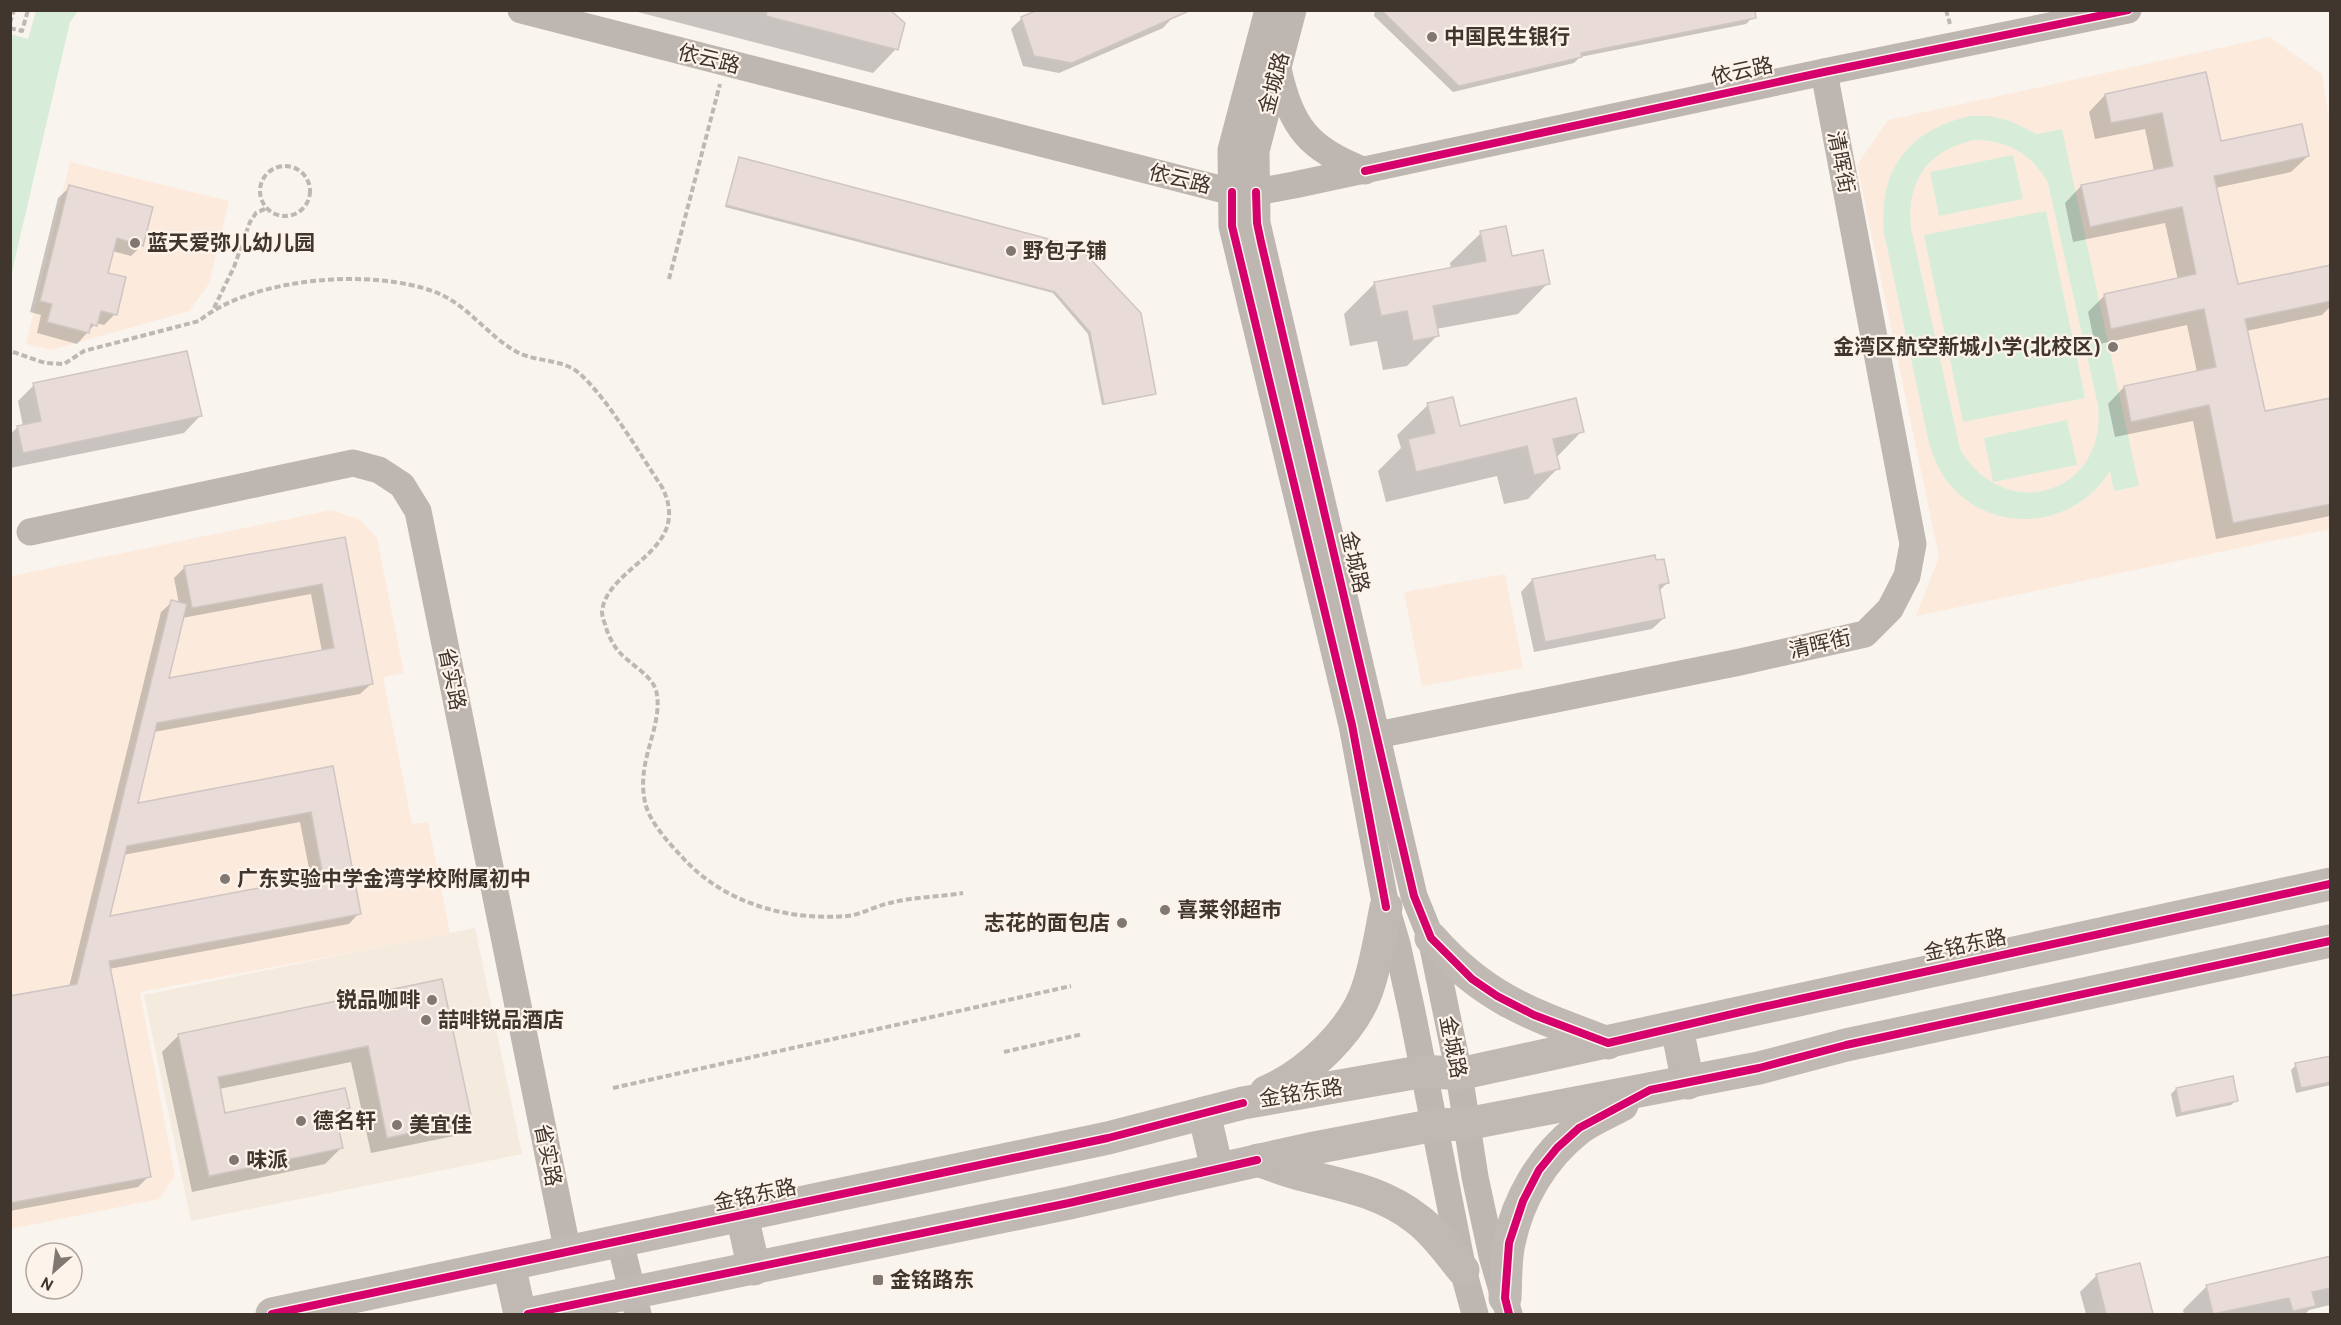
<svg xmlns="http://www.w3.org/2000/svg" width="2341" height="1325" font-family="Overpass,'Noto Sans SC',sans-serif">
	<rect width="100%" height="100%" fill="#faf4ef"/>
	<polygon fill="#f4eadd" points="475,928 522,1154 191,1221 144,995"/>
	<g fill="#fcebdd">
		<polygon points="2270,37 2322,74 2330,126 2330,529 1916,616 1939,557 1857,165 1888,120"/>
		<polygon points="70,162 229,201 209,284 189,311 51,350 26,344"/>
		<polygon points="331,510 359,519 377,538 404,673 383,677 412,824 428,822 450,934 140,992 175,1176 159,1199 11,1229 11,576"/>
		<polygon points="1505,574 1523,668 1422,686 1404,592"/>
	</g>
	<g fill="#d7edda" fill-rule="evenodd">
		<polygon points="36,11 78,11 70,22 11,276 11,34 28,39"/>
		<path d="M1970,116H1990L2010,121L2037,134L2062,129L2139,486L2114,491L2110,471C2078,523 2005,536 1959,494C1943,480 1935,462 1929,443L1884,233C1878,170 1908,130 1970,116ZM1974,140C2008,140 2032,154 2048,183L2098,405C2108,494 2005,526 1960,449L1911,228C1906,181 1928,150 1974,140Z"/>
		<polygon points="2013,155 2023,199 1939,216 1930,172"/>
		<polygon points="2046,211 2085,398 1963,422 1924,235"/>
		<polygon points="2067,420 2077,465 1993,482 1984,438"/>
	</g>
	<g fill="#0003" fill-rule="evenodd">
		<polygon points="630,10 888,10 896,49 873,73"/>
		<polygon points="1375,10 1472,10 1752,18 1746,24 1580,57 1574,63 1453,92 1374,16"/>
		<polygon points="1174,16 1163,28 1059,73 1023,66 1011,29 1022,18"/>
		<polygon points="2205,74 2220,143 2308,156 2291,172 2215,188 2236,286 2330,266 2330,307 2322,315 2246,331 2263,413 2330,400 2330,516 2216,539 2193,421 2115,437 2108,404 2124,387 2197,372 2187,325 2095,345 2088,312 2105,295 2178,280 2165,223 2073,242 2065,203 2081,186 2154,171 2145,129 2095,139 2089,112 2105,95"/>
		<polygon points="739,159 1078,248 1155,393 1153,395 1102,405 1088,334 1053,293 725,207"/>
		<polygon points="70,187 142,245 131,256 112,251 106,274 115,314 104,325 96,323 77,344 37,333 41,315 30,312 58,198"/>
		<polygon points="1481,233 1548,283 1518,314 1436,329 1438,335 1407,366 1383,370 1377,341 1350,346 1344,314 1374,284 1451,269 1450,263"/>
		<polygon points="34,385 200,416 184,433 10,468 10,434 18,427 23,426 18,401"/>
		<polygon points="1428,405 1459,428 1582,431 1556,458 1558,468 1528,499 1504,504 1497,476 1386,502 1378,471 1401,448 1397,435"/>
		<path d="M344,538L371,684L360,694L154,732L136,805L331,768L359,913L349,924L109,969L149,1176L138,1187L10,1211V998L69,987L161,612L172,602L179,604L174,578L185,567ZM311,594L322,652L167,680L182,618ZM300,822L311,879L108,918L123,855Z"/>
		<polygon points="1532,580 1668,582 1658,592 1664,618 1652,629 1534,652 1521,592"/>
		<polygon points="441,981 470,1120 454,1136 371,1153 351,1062 219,1089 224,1114 348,1108 336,1120 341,1148 325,1164 192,1192 162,1052 179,1035"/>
		<polygon points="2330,1057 2330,1085 2296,1093 2291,1070 2296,1065"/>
		<polygon points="2176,1089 2237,1100 2231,1105 2176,1117 2171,1094"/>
		<polygon points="2330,1258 2330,1305 2309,1310 2305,1314 2184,1314 2183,1310 2207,1286"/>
		<polygon points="2139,1265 2151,1314 2086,1314 2080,1292 2097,1275"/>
	</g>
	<g fill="#e9dbd8" stroke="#cfc6c3" stroke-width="1.5" fill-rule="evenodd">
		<polygon points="767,10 890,10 905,23 898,50 766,16"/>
		<polygon points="1038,10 1191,10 1072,63 1034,56 1021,17"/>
		<polygon points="1381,10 1755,10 1756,18 1581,53 1582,57 1459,86"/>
		<polygon points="2206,72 2221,141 2302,124 2309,156 2214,176 2238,284 2331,265 2331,301 2245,319 2265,411 2331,398 2331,504 2233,523 2209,405 2131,422 2124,386 2216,367 2204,309 2111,329 2104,294 2196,274 2182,207 2090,227 2081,185 2173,166 2162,113 2111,123 2105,94"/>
		<polygon points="739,157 1079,247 1141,313 1156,394 1104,404 1090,332 1055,292 726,205"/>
		<polygon points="69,185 153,207 143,246 117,238 108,273 126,277 117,315 101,311 97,326 91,324 89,333 47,322 52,304 40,301"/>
		<polygon points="1506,226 1512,256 1543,250 1550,284 1433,306 1439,336 1413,341 1407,311 1381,316 1374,282 1486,261 1480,231"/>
		<polygon points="187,351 202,416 23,453 17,426 41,421 33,383"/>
		<polygon points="1453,397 1460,426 1576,398 1584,432 1553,439 1560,469 1534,475 1527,446 1416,472 1408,439 1435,433 1427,403"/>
		<path d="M345,537L373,684L157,723L138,803L333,766L361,914L109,961L151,1177L10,1203V996L77,984L171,600L187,604L169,678L334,648L322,584L192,608L184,566ZM311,812L323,876L110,916L127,846Z"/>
		<polygon points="1655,555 1656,560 1664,559 1669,583 1659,585 1665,618 1545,642 1532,579"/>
		<polygon points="442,979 472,1120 387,1138 368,1046 218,1077 225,1113 345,1088 350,1108 335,1112 343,1148 209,1176 178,1034"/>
		<polygon points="2331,1056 2331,1082 2301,1088 2295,1063"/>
		<polygon points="2233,1076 2238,1101 2181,1113 2176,1088"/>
		<polygon points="2331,1256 2331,1288 2312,1292 2316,1306 2293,1311 2289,1298 2213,1314 2206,1285"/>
		<polygon points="2140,1263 2153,1314 2106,1314 2096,1274"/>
	</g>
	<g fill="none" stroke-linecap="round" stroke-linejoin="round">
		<g stroke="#beb8b3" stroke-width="4" stroke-dasharray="6 3" stroke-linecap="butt">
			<polyline points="1946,10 1950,24"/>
			<polyline points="10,23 14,10"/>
			<polyline points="10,28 22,31 28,10"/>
			<circle cx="285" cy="191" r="25"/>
			<polyline points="669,279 720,84"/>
			<polyline points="214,308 234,267 250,222 256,213 267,208"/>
			<path d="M13,352L45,363L64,364L84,351L199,321C252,277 372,268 435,292C469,305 489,338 519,353C538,362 562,359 579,373C609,400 639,453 662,487C694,551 608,565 602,611C602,615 603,619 605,624C607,632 611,641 616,648C627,664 655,675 657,695C662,729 636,761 645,802C649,822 669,843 683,858C724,903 787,921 847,916C860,915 873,907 886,904C910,897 938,897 963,893"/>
			<polyline points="1004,1052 1083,1034"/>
			<polyline points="613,1088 1071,986"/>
		</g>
		<g stroke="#beb6b0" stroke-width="27">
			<polyline points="521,10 1232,192 1256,192 1294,185 1824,72 2128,10"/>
			<polyline points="1268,10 1231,150 1232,226 1352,725 1386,907 1397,944 1412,1012 1463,1270 1475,1314"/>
			<polyline points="1293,10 1256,151 1257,223 1414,896 1431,938 1459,1074 1475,1177 1492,1256 1509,1314"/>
			<path d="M1278,69C1292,129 1308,148 1365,171"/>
			<polyline points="30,532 353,463 379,470 402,485 418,511 568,1253"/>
			<polyline points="1377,735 1740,662 1865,634 1890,609 1907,576 1913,544 1824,72"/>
			<polyline points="620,1242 638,1314"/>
		</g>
		<g stroke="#c0b8b3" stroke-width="33">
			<path d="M1431,938C1485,1000 1534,1015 1608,1043"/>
			<polyline points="1677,1028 1688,1083"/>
			<path d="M1266,1092C1308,1074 1356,1029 1369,984C1377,959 1381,932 1386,907"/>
			<polyline points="1204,1113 1217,1169"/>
			<path d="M1258,1160C1274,1166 1290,1172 1307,1176C1346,1186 1384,1193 1417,1219C1435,1232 1449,1253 1463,1270"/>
			<polyline points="742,1216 754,1269"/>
			<polyline points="509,1265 520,1314"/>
			<path d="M1505,1298C1506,1280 1505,1260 1509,1243C1518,1199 1542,1158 1577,1130C1590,1120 1607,1113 1622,1105"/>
			<polyline points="272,1314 1108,1138 1243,1103 1425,1071 1459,1074 2330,884"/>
			<polyline points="528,1314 1069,1203 1309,1149 1435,1125 1466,1124 1759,1068 1846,1045 2330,941"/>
		</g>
		<g stroke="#fef3eb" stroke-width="11">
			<g id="cycleway">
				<polyline points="1365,171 1824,72 2128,10"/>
				<polyline points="1232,192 1232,226 1352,725 1386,907"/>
				<polyline points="1256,192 1257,223 1261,242 1414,896 1431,938 1472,979 1497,996 1534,1015 1608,1043 1758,1008 2330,884"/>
				<polyline points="272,1314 1108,1138 1243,1103"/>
				<polyline points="528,1314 1069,1203 1257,1160"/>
				<polyline points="1509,1314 1505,1298 1509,1243 1523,1201 1539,1170 1557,1148 1579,1128 1650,1090 1759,1068 1846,1045 2330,941"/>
			</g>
		</g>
		<use href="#cycleway" stroke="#d6006c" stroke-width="8"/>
	</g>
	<g fill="#827872" stroke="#fef3eb" stroke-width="2">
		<circle cx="1432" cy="37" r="6"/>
		<circle cx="135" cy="243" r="6"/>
		<circle cx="1011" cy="251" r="6"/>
		<circle cx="2113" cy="347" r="6"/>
		<circle cx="225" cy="879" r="6"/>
		<circle cx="1165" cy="910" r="6"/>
		<circle cx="1122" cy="923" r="6"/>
		<circle cx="432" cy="1000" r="6"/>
		<circle cx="426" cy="1020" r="6"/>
		<circle cx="301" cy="1121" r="6"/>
		<circle cx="397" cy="1125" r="6"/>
		<circle cx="234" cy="1160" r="6"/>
		<rect x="872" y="1274" width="12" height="12" rx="3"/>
	</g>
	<g text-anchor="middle" stroke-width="4.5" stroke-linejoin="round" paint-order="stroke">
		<g font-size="21" font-weight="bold" fill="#41362e" stroke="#fef3eb" text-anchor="start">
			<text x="1444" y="44">中国民生银行</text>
			<text x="147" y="250">蓝天爱弥儿幼儿园</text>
			<text x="1023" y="258">野包子铺</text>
			<text x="2101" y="354" text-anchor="end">金湾区航空新城小学(北校区)</text>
			<text x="237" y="886">广东实验中学金湾学校附属初中</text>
			<text x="1177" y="917">喜莱邻超市</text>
			<text x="1110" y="930" text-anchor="end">志花的面包店</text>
			<text x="420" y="1007" text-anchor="end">锐品咖啡</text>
			<text x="438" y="1027">喆啡锐品酒店</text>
			<text x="313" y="1128">德名轩</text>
			<text x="409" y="1132">美宜佳</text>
			<text x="246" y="1167">味派</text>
			<text x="890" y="1287">金铭路东</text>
		</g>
		<g font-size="21" fill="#41362e" stroke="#fef3eb">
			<text transform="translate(709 59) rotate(14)" y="7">依云路</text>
			<text transform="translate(1742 71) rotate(-12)" y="7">依云路</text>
			<text transform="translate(1274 83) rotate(-75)" y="7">金城路</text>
			<text transform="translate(1841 162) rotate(79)" y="7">清晖街</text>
			<text transform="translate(1180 179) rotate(14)" y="7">依云路</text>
			<text transform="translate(1355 562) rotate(77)" y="7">金城路</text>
			<text transform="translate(1820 644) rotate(-13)" y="7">清晖街</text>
			<text transform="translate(452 679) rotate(79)" y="7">省实路</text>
			<text transform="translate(1965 945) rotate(-12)" y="7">金铭东路</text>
			<text transform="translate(1453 1047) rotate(79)" y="7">金城路</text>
			<text transform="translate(1301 1093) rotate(-9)" y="7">金铭东路</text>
			<text transform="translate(548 1155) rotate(79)" y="7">省实路</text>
			<text transform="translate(755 1195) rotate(-12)" y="7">金铭东路</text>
		</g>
	</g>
	<rect width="2341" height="1325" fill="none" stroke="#41362e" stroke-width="24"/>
	<g transform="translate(54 1271) rotate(208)"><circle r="28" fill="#fef3eb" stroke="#b2a79f" stroke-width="1.5"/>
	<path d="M0-4.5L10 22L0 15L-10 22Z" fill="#827872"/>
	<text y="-9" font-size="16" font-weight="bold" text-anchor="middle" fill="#41362e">N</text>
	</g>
</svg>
